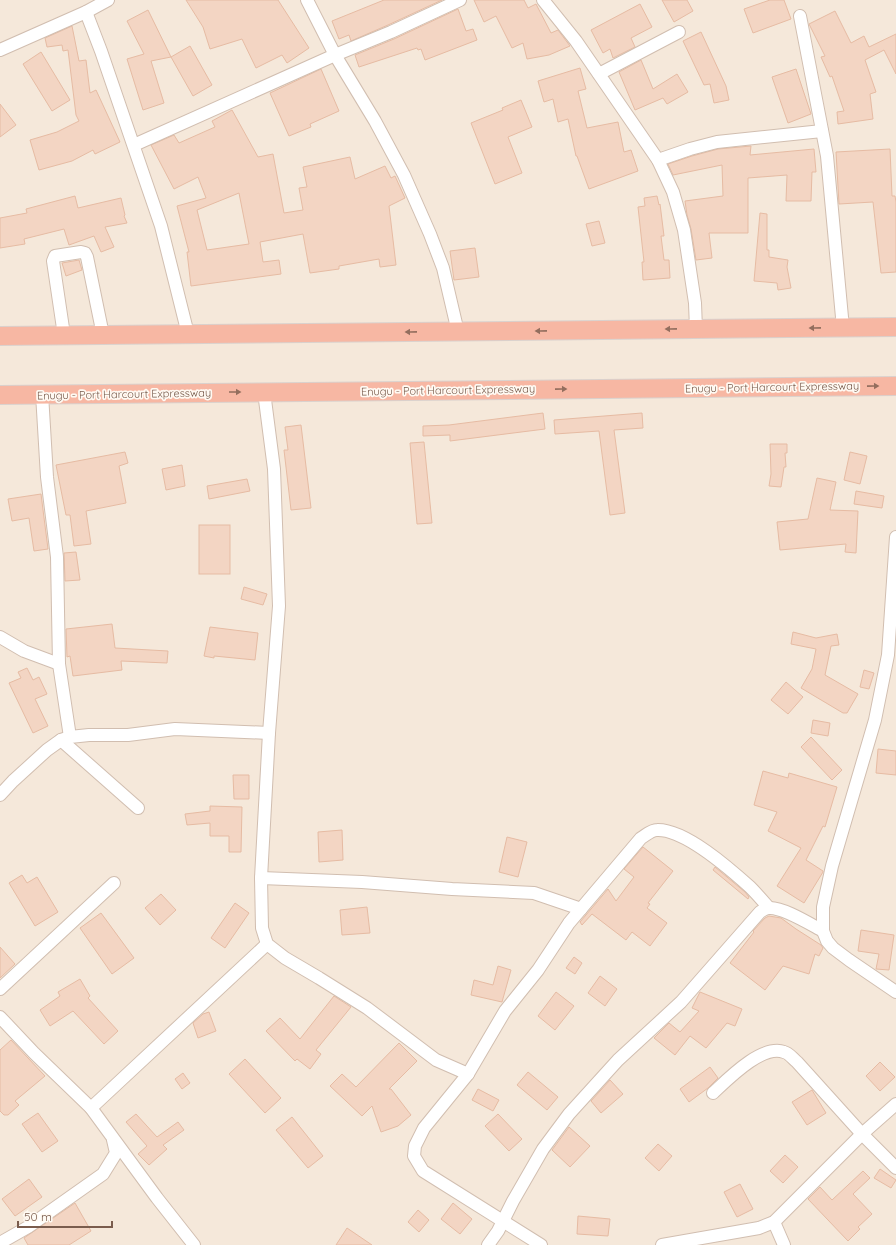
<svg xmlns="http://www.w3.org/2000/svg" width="896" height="1245" font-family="Quicksand,sans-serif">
	<rect width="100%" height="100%" fill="#fdf6ec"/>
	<rect fill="#f5e8da" x="0" y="0" width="896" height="1245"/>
	<g fill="#f3d5c3" stroke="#e6bba3" fill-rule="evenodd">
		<polygon points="186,0 278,0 309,48 287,63 282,55 256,68 242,39 210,49 203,27"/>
		<polygon points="384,0 442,0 388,25 351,41 349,35 339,39 332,21"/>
		<polygon points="474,0 524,0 528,8 536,4 551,33 558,30 570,46 549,55 527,59 523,43 512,48 496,16 484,22"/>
		<polygon points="662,0 687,0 693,11 674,22"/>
		<polygon points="770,0 784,0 791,19 753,33 744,9"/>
		<polygon points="640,4 652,27 631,38 635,47 613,58 610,49 603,53 591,30"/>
		<polygon points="458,9 466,31 473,29 477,40 425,60 421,49 418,50 417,48 359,67 355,55 394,39"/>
		<polygon points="148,10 171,57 151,61 164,103 143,110 127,59 144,54 127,21"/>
		<polygon points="835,11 851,43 864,36 869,47 896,34 896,74 884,50 865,60 876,92 870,94 873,119 838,124 837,112 844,111 832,76 830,77 821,57 825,56 809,24"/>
		<polygon points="72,26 79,61 86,60 90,93 96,90 120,142 95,154 93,150 72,161 39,170 30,140 57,132 79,121 76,115 68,50 63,51 62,45 47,47 45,38"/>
		<polygon points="701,32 726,86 729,100 714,103 710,84 704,85 683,41"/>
		<polygon points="190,46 212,85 193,96 171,57"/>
		<polygon points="41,52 70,100 52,111 23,64"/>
		<polygon points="641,60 653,89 677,74 688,92 667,104 663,98 635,110 619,72"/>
		<polygon points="580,68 586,89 578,91 587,128 618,122 624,152 631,150 638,171 589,189 577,156 576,156 568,119 558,122 553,99 544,102 538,81"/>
		<polygon points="321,69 339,111 310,124 311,127 289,136 270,93"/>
		<polygon points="796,69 811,114 788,123 772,77"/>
		<polygon points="521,100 532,127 508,137 522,173 495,184 471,123 503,110 502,108"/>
		<polygon points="0,104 16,125 0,137"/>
		<path d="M232,110L258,157L273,154L284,213L303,210L299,188L307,187L303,167L350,157L355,179L385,166L391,178L395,176L405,198L389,206L396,265L380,267L379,259L339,266V269L310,273L303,234L260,242L263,262L279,260L281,274L191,286L187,252H189L177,206L206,198L198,177L174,189L151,145L174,135L179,143L215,127L212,121ZM239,193L249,244L207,250L197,210Z"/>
		<polygon points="751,146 750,155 814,149 816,172 812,172 811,201 786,201 787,175 748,178 748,233 709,233 712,258 696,260 691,229 687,215 685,201 723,196 722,165 673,175 668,164 692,156 718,149"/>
		<polygon points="890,149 892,196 895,196 896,202 896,272 881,273 873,202 839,204 836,152"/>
		<polygon points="75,196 78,208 121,198 125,215 124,216 127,223 105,227 114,247 101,252 94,236 69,245 64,229 24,239 25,244 0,248 0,218 27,213 26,209"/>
		<polygon points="657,196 659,205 660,204 664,236 661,236 664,260 669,260 670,278 643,280 642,262 644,262 638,207 645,206 644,198"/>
		<polygon points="760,213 767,214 767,250 769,250 769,257 788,260 787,267 791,288 778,290 777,283 754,281"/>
		<polygon points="599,221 605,243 592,246 586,224"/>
		<polygon points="475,248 479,277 454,280 450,251"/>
		<polygon points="79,260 82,270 66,276 62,263"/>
		<polygon points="543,413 545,429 450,441 450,435 423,436 423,426 449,425"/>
		<polygon points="642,413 643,428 614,430 625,513 610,515 599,431 555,434 554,420"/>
		<polygon points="301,425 311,508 291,510 284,450 288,450 285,427"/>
		<polygon points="424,442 432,523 417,524 410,443"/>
		<polygon points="770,444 787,444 787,453 785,453 786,467 784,467 781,487 769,486 771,474"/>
		<polygon points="125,452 128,463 119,466 126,503 86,511 91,544 74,546 70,515 66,515 56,465"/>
		<polygon points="850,452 867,456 860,484 844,480"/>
		<polygon points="182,465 185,486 166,490 162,469"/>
		<polygon points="817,478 836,482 830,510 858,511 856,553 845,552 846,544 780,550 777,522 808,519"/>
		<polygon points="247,479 250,491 209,499 207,486"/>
		<polygon points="856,491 884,496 882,508 854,504"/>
		<polygon points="41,494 48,549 34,551 29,518 12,521 8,499"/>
		<rect x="199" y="525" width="31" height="49"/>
		<polygon points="76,552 80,580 65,581 64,553"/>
		<polygon points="244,587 267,594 263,605 241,599"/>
		<polygon points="112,624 115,648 168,651 167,663 121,661 122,670 73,676 70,656 67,657 66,629"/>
		<polygon points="210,627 258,633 255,660 214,656 214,658 204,656"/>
		<polygon points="793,632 816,638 837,634 839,645 831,646 825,675 858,694 847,713 843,713 801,688 812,669 816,649 791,644"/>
		<polygon points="27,668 33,680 39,677 47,694 35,699 48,726 33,733 9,683 21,678 18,672"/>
		<polygon points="864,670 874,673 869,689 860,687"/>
		<polygon points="786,682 803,697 788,714 771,700"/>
		<polygon points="813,720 830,723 828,736 811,733"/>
		<polygon points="811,737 842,770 832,780 801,747"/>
		<polygon points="878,749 896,751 896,775 876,773"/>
		<polygon points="763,771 788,778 789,773 837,787 825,827 823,826 806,860 823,871 823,872 804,903 777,886 801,848 768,831 777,812 754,805"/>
		<polygon points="233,775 249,775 249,799 234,799"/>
		<polygon points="210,806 242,807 241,852 229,852 229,836 210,836 210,823 187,825 185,814 210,811"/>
		<polygon points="342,830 343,860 319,862 318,832"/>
		<polygon points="507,837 527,842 518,877 499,872"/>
		<polygon points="643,847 673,871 648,903 650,904 647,908 667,923 650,946 632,932 626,940 592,914 582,925 580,922 608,889 616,901 634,877 624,869"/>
		<polygon points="715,867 745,892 749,897 748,899 713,870"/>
		<polygon points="22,875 27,883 37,877 58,912 35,926 9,883"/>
		<polygon points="161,894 176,910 160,925 145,908"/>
		<polygon points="235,903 249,913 225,948 211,938"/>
		<polygon points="367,907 370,933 342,935 340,910"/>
		<polygon points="101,913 134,958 112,974 80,928"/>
		<polygon points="769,916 781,918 796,929 821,945 823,948 819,956 815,954 809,974 783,966 765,990 730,963 754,932 753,931 765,918"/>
		<polygon points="861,930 894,935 889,970 876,969 879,954 858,951"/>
		<polygon points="0,947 15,964 0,978"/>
		<polygon points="574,957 582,963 575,974 566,968"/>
		<polygon points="498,966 511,970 502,1002 471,995 474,980 493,985"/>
		<polygon points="600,976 617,989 605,1006 588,993"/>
		<polygon points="80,979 90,996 88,998 118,1031 104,1044 73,1011 50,1026 40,1010 60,996 58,992"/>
		<polygon points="556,992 574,1006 555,1030 538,1016"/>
		<polygon points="700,992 742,1009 735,1026 727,1023 706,1048 690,1036 675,1055 654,1038 669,1023 680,1032 699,1011 692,1008"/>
		<polygon points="334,996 351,1007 316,1050 321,1054 310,1069 297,1059 295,1061 266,1031 280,1018 300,1039"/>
		<polygon points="209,1012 216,1031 198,1038 193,1023 203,1014"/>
		<polygon points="11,1040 45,1076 15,1101 19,1105 8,1115 4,1115 0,1111 0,1050"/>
		<polygon points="399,1043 417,1061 389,1089 391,1089 411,1115 398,1126 381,1132 372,1106 362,1116 330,1086 342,1074 356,1087"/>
		<polygon points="245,1059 281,1098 265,1113 229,1074"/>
		<polygon points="880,1062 895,1077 880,1091 866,1076"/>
		<polygon points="710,1067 718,1078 708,1088 689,1102 680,1089"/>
		<polygon points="528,1072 558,1097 547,1110 517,1085"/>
		<polygon points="183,1073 190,1083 182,1089 175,1079"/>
		<polygon points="610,1080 623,1094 601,1113 591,1101"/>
		<polygon points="478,1089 499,1100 493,1111 472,1100"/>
		<polygon points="812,1090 826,1113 807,1125 792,1102"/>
		<polygon points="38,1113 58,1141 42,1152 22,1124"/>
		<polygon points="136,1114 157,1137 178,1122 184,1130 163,1145 167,1149 149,1165 138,1154 147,1146 126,1122"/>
		<polygon points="498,1114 522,1139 509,1151 485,1126"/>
		<polygon points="292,1117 323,1156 308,1168 276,1130"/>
		<polygon points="569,1127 590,1146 570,1167 552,1150"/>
		<polygon points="658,1144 672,1156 659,1171 645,1158"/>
		<polygon points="785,1155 798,1167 783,1183 770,1171"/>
		<polygon points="880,1169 896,1180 891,1188 874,1178"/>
		<polygon points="863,1171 870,1178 853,1194 872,1214 858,1227 860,1229 848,1241 808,1199 820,1187 832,1200"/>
		<polygon points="29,1179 42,1197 15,1216 2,1199"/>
		<polygon points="740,1184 753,1209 737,1217 724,1192"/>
		<polygon points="75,1203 91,1231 69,1245 28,1245 24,1238"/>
		<polygon points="453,1203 472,1219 460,1234 441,1219"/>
		<polygon points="418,1210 429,1220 419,1232 408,1222"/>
		<polygon points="578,1216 610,1219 608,1236 577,1234"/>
		<polygon points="347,1228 372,1245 336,1245"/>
	</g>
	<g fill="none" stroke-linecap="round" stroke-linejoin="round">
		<g stroke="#d1beb0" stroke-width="14">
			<g id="minor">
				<polyline points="307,0 335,55 375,121 404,175 430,234 443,268 458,332"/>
				<polyline points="543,0 576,41 658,160 673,192 684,230 695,303 696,329"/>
				<polyline points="86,12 101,51 161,226 188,334"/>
				<polyline points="800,16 827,156 843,328"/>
				<polyline points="0,50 86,12 108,0"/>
				<polyline points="599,74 679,32"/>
				<polyline points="134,145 335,55 391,32 460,0"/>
				<polyline points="658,160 690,149 717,142 822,131"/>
				<polyline points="64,335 53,261 55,256 81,252 85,253 87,257 103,335"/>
				<polyline points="264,392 274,469 279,606 269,733 261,878 262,928 267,944 285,958 319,978 367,1008 436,1060 468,1074"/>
				<polyline points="42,394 47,477 57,557 59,664 70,737"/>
				<polyline points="896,537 888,655 875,720 832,866 823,907 823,931 827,941 833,948 849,960 896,992"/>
				<polyline points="0,637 24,651 59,664"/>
				<polyline points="61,740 138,808"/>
				<polyline points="0,795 13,781 47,750 61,740 70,737 89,735 128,735 175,729 269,733"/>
				<polyline points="261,878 362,882 452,889 534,893 581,909"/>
				<polyline points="0,989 114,883"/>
				<polyline points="0,1017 34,1053 91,1108 157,1198 194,1245"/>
				<path d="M713,1093C728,1079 762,1044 784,1052C789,1053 793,1059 797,1062L862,1134L896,1168"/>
				<polyline points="91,1108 267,944"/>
				<polyline points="774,1222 784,1245"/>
				<polyline points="0,1243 28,1227 103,1174 116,1153 113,1140"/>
				<path d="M488,1245L498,1231L513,1201L543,1149L569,1114L618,1060L681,1002L760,912C763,910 766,908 769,908C783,907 810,924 823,931"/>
				<path d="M541,1245L423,1171L414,1156L415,1146L424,1128L468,1074L505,1011L538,970L569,923L641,838C645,836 651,830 657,830C685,829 730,869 750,887C757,894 763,901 769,908"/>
				<polyline points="662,1245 759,1228 774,1222 862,1134 896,1104"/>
			</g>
		</g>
		<g stroke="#dad1cd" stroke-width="20">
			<g id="highway">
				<polyline points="0,336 896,327"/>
				<polyline points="0,395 896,386"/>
			</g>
		</g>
		<use href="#minor" stroke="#fff" stroke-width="12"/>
		<use href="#highway" stroke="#f7b7a3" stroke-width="18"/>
	</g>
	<defs><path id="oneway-solid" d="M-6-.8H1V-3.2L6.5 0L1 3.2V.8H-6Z"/></defs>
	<g fill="#936e5e">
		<use href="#oneway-solid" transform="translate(815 328) rotate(179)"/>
		<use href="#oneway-solid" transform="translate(671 329) rotate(179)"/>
		<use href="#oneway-solid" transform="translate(541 331) rotate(179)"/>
		<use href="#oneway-solid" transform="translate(411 332) rotate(179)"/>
		<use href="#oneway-solid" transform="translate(873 386) rotate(-1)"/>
		<use href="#oneway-solid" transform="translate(561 389) rotate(-1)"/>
		<use href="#oneway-solid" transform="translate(235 392)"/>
	</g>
	<g text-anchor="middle" stroke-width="3.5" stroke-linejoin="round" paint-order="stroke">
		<g font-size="11" fill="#7a5c4d" stroke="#fffaf3">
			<text transform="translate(772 387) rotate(-1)" y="4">Enugu - Port Harcourt Expressway</text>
			<text transform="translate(448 390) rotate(-1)" y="4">Enugu - Port Harcourt Expressway</text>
			<text transform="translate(124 394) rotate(-1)" y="4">Enugu - Port Harcourt Expressway</text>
		</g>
	</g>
	<path d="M18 1221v6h94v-6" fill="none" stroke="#7a5c4d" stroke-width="2"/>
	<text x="24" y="1221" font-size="12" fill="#7a5c4d" stroke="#fffaf3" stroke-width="3" paint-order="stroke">50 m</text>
</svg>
